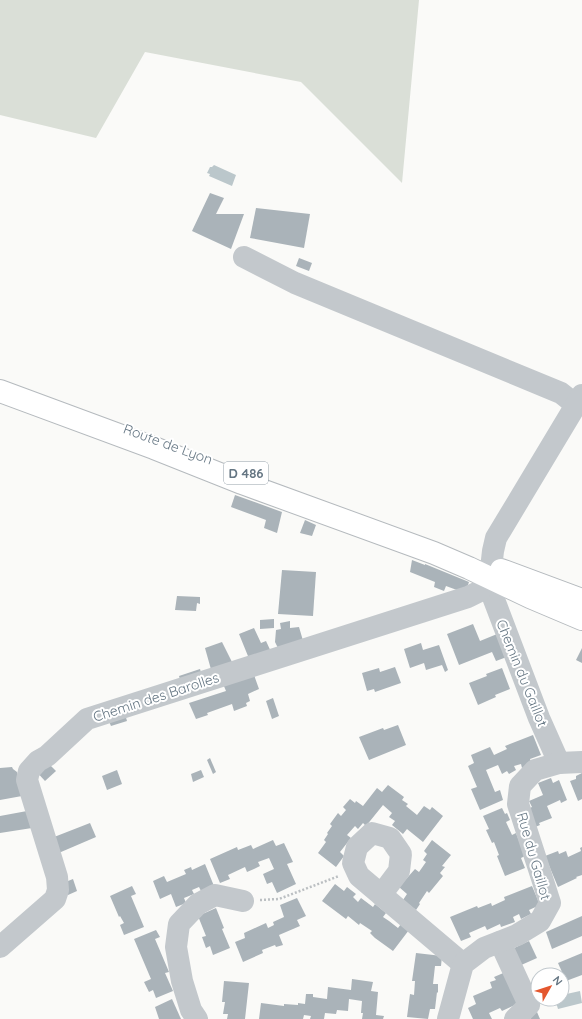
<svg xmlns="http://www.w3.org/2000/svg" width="582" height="1019" font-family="Quicksand,sans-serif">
	<rect width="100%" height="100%" fill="#fafaf8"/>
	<polygon fill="#dadfd7" points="0,0 419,0 402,183 301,82 145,52 96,138 0,115"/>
	<g fill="#bbc7cb">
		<polygon points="214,165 236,175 232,186 209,176 210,174 207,173 210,167 212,167"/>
		<polygon points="580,991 582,1003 558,1009 555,999 562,999 562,995"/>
	</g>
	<g fill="#aab3b9">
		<polygon points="210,193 224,198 216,214 244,214 231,249 192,231"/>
		<polygon points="256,208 310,214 304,248 250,238"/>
		<polygon points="299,258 312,263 309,271 296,266"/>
		<polygon points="235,495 282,512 277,533 264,528 266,520 231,507"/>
		<polygon points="305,520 316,525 312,536 300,533"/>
		<polygon points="412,560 425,565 425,564 469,582 465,593 446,586 444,591 434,587 435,582 410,572"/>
		<polygon points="282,570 316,572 313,616 278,614"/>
		<polygon points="177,596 200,597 200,604 197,603 196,611 175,610"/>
		<polygon points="274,619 274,628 260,629 260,620"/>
		<polygon points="290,621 290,628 299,627 304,644 280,652 275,642 276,630 281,629 280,623"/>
		<polygon points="473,624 480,641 502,632 512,655 496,661 492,652 459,665 447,634"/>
		<polygon points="254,628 261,643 266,641 272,654 250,661 239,634"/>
		<polygon points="222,642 234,666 212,673 205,648"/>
		<polygon points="421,643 423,650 439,645 448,670 445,672 442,665 426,670 424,663 410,668 404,649"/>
		<polygon points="582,648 582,663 576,660"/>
		<polygon points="395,667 401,683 375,692 374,689 367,691 362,673 379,668 380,672"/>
		<polygon points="502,668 510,689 495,695 496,697 478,705 469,683 487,676 486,674"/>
		<polygon points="200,669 202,676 181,683 179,676"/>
		<polygon points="254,675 259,689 248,694 250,701 246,703 247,706 234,711 232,704 207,713 208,715 196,719 189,703 226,691 221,679"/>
		<polygon points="273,698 279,716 272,719 266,701"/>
		<polygon points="125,714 127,721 111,726 108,719"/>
		<polygon points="398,725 406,745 369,760 359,737 383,728 384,730"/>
		<polygon points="533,735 541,755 530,759 532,764 522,768 521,764 514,766 516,770 509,774 507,771 502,774 498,765 486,770 495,792 500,790 503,800 480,810 471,789 477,787 468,766 474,763 471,755 490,747 494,755 507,749 505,746"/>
		<polygon points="210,758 216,772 213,774 207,760"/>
		<polygon points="44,759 56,771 45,781 34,769"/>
		<polygon points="12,767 13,769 17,772 22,796 0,800 0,768"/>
		<polygon points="117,770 122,784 107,790 102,776"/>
		<polygon points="201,770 204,777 193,782 191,774"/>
		<polygon points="582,773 582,799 578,801 570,781 576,779 576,776"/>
		<polygon points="551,778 553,783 559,780 567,800 561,803 560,800 547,806 552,818 539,823 540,825 533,828 525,810 532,807 529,801 543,795 538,783"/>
		<polygon points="388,785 404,797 402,800 408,804 406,806 417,815 424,806 430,810 432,807 443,816 423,842 407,829 403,834 392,825 395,821 389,817 392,813 383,805 366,826 363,823 358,829 355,826 347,835 351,838 340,852 344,856 336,867 318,853 326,842 324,840 328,834 327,833 332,826 330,824 338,813 341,816 346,810 343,807 350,799 355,803 356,801 363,806 377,788 382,792"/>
		<polygon points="502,808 505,814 507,813 510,820 506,822 512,835 516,833 525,856 521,858 525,868 505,876 497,856 499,855 494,842 492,843 486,830 489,829 483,816"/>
		<polygon points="27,811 32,828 0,833 0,816"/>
		<polygon points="90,823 96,837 54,855 49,839"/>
		<polygon points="273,840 276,846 284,843 293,862 287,864 296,884 277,893 272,882 267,884 263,874 274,869 269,858 258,862 260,866 254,869 247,872 245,867 228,875 230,879 220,883 210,859 237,847 238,850 251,845 253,849"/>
		<polygon points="432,840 451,855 442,866 445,867 440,873 443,876 429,893 427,891 419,903 420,904 416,910 403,900 407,894 399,887 415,869 419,872 426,862 423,860 427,854 424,851"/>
		<polygon points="582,847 582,875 576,877 577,878 558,887 545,856 558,851 559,854 566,851 568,857 581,851 580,848"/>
		<polygon points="205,864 214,886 201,891 199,887 192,890 194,894 184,898 186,903 176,907 171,894 160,899 153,881 164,876 167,882 186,874 184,870 191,867 192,870"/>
		<polygon points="73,879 77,891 68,895 63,883"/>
		<polygon points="335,884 344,891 347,887 356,894 353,897 358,902 361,898 373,907 375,904 386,913 383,917 389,921 398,928 401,924 409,930 393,951 375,938 370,933 372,931 360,923 359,925 348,916 346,919 322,901"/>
		<polygon points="132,886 136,894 131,896 144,927 124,935 120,925 124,923 120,916 119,917 110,896"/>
		<polygon points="532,886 540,905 529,910 531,914 521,919 519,914 513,917 515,922 501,927 500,924 487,930 485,926 469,933 471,937 461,941 450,917 477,906 478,908 491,903 492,906 505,900 504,897"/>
		<polygon points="297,898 306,916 297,920 300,926 279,935 283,945 276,947 275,945 262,950 263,953 243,962 235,942 245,938 244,933 266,923 268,928 274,925 273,922 284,917 280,905"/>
		<polygon points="216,908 224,928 222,929 230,948 213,955 210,946 206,948 202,937 206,936 198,916"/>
		<polygon points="582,916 582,936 552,949 546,932"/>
		<polygon points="156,930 160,937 155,939 169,972 165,973 173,991 156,998 153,990 149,992 144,982 151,979 134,939"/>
		<polygon points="529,941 537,958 519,966 512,949"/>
		<polygon points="416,953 442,956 441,966 435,966 433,984 438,984 438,993 437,992 435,1009 430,1009 428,1019 407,1017 410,994 414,995 415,981 412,981"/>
		<polygon points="582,953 582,975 566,981 558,963"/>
		<polygon points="508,971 521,1002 502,1011 500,1008 489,1013 492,1019 473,1019 468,1008 476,1004 473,996 492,988 490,982 496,980 494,977"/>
		<polygon points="352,979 373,982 371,991 378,992 376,1015 384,1016 383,1019 362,1019 363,1013 361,1013 362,1001 349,999 348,1011 337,1010 336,1014 325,1013 324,1019 310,1019 311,1016 304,1015 303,1019 259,1019 261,1003 284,1006 284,1004 298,1005 298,1003 305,1004 306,994 313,994 313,997 327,999 328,987 351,990"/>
		<polygon points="224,981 249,983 245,1019 227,1019 228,1014 223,1014 225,1002 222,1002"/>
		<polygon points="172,999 181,1019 159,1019 155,1007"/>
		<polygon points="537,1012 540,1019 531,1019 529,1015"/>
	</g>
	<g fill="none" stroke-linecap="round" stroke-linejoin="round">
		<g stroke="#b5babe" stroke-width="24">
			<g id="major">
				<polyline points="0,391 154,448 242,483 434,553 469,568 530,597 582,619"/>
				<polyline points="501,570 582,600"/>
			</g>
		</g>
		<polyline stroke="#bbbfc2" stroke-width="2.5" stroke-dasharray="2 2" stroke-linecap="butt" points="260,900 279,899 339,876"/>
		<g stroke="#c3c8cc" stroke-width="22">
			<polyline points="244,257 295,283 561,393 576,405"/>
			<polyline points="501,583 493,597 539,718 559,763"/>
			<polyline points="381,895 399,871 401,854 390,838 372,833 357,847 353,863 359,876 463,964"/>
			<polyline points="500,942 529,1005 515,1019"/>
			<polyline points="0,947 55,899 58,890 57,877 27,780 29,771 38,761 47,756 87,719 468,597 480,591 484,585 490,578 493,551 496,538 582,395"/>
			<polyline points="197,1019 191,1010 182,981 176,947 179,924 198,904 215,895 243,901"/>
			<polyline points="448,1019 463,964 484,948 517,935 540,921 550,903 518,804 520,786 535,770 559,763 582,762"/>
		</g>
		<use href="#major" stroke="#fff" stroke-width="22"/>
	</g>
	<g text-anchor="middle" stroke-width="4" stroke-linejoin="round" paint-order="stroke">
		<rect fill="#fff" stroke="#939fa8" stroke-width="1" x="224" y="462" width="44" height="22" rx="3"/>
		<g font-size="13" font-weight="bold" fill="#657683">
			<text x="246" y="478">D 486</text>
		</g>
		<g font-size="14" fill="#657683" stroke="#fff">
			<text transform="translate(168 444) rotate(20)" y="5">Route de Lyon</text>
			<text transform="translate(522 673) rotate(68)" y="5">Chemin du Gaillot</text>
			<text transform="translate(156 697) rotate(-18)" y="5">Chemin des Barolles</text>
			<text transform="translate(534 856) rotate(74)" y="5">Rue du Gaillot</text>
		</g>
	</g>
	<g transform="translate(550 987) rotate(51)"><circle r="19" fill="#ffffff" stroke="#c1c8cd"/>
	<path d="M0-3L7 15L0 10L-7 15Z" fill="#e4572e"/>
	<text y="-6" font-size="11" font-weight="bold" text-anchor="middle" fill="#657683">N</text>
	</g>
</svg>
